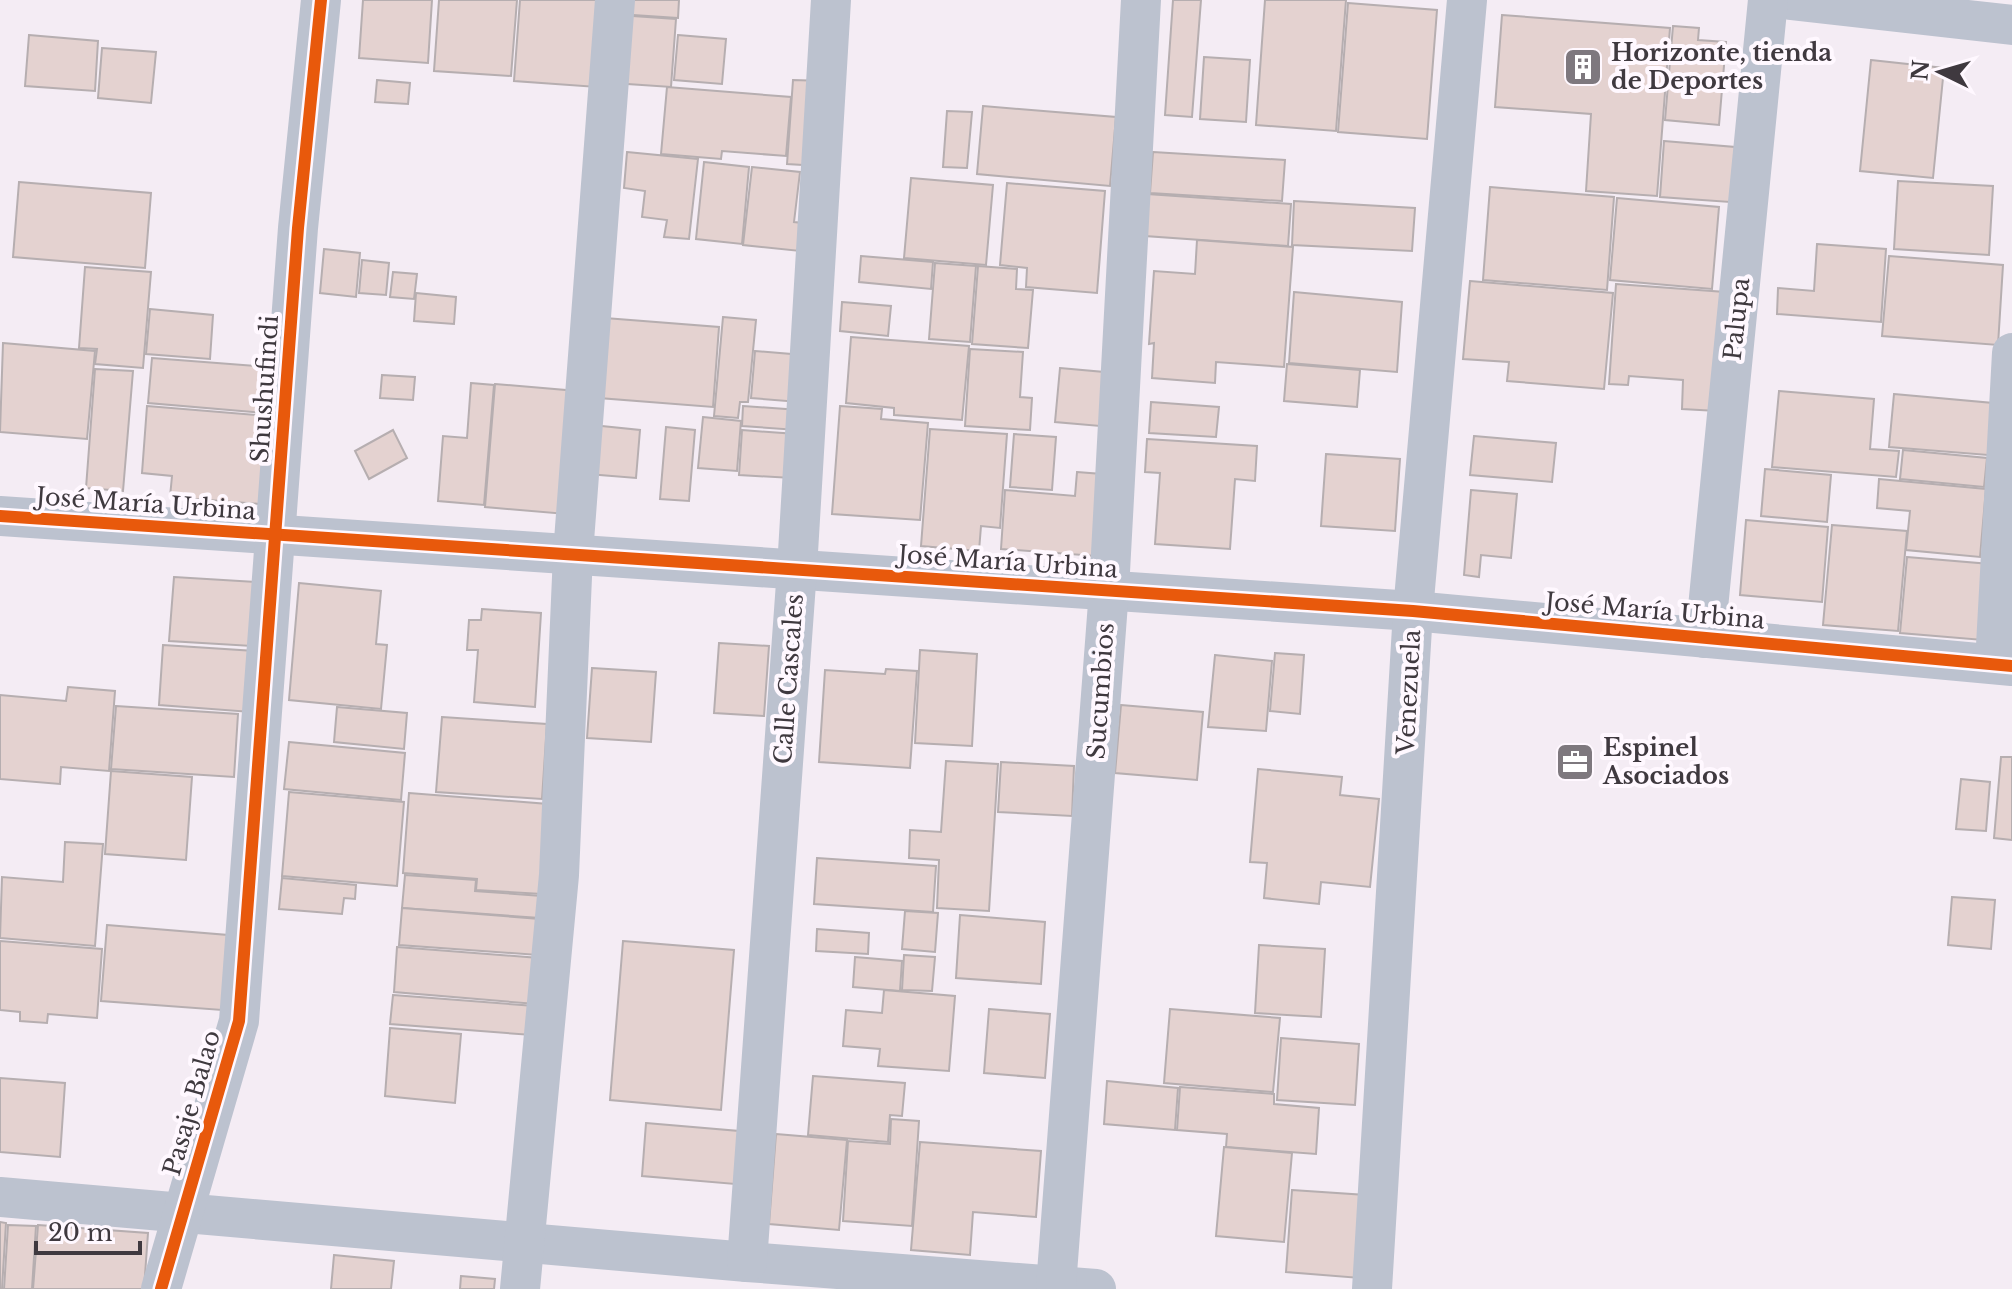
<svg xmlns="http://www.w3.org/2000/svg" width="2012" height="1289" font-family="'Libre Baskerville',serif">
	<rect width="100%" height="100%" fill="#f4ecf4"/>
	<g fill="#e4d2d0" stroke="#b6aeb0" stroke-width="2">
		<polygon points="363,0 432,0 428,63 359,58"/>
		<polygon points="439,0 517,0 511,76 434,71"/>
		<polygon points="520,0 603,0 597,87 514,81"/>
		<polygon points="619,0 679,0 678,18 618,14"/>
		<polygon points="1173,0 1201,0 1192,117 1165,115"/>
		<polygon points="1265,0 1346,0 1336,131 1256,125"/>
		<polygon points="1348,3 1437,10 1427,139 1338,132"/>
		<polygon points="618,15 676,19 671,87 613,83"/>
		<polygon points="1502,15 1670,28 1657,196 1586,191 1591,114 1495,107"/>
		<polygon points="1673,26 1699,28 1698,40 1726,42 1719,125 1665,120"/>
		<polygon points="29,35 98,41 95,91 25,86"/>
		<polygon points="678,35 726,39 722,84 674,80"/>
		<polygon points="102,48 156,52 151,103 98,98"/>
		<polygon points="1204,57 1250,60 1246,122 1200,119"/>
		<polygon points="1871,60 1944,68 1933,178 1860,171"/>
		<polygon points="377,80 410,83 408,104 375,102"/>
		<polygon points="793,80 825,81 819,166 787,164"/>
		<polygon points="667,87 791,97 786,156 722,151 721,159 661,154"/>
		<polygon points="983,106 1116,117 1110,186 977,174"/>
		<polygon points="947,111 972,112 967,168 943,167"/>
		<polygon points="1664,141 1735,147 1730,202 1660,197"/>
		<polygon points="627,152 698,159 689,239 664,237 667,220 642,217 645,191 624,188"/>
		<polygon points="1153,152 1285,160 1282,201 1150,193"/>
		<polygon points="704,162 749,167 742,244 696,239"/>
		<polygon points="752,167 800,172 794,222 803,223 800,251 743,245"/>
		<polygon points="911,178 993,185 986,265 904,258"/>
		<polygon points="1898,181 1993,186 1989,255 1894,249"/>
		<polygon points="19,182 151,193 145,268 13,257"/>
		<polygon points="1007,183 1105,191 1097,293 1026,287 1027,268 1000,265"/>
		<polygon points="1490,187 1614,197 1607,290 1483,280"/>
		<polygon points="1147,194 1291,204 1288,246 1145,236"/>
		<polygon points="1617,198 1719,207 1712,289 1610,280"/>
		<polygon points="1294,201 1415,208 1412,251 1292,245"/>
		<polygon points="1197,240 1293,247 1284,367 1216,362 1215,383 1152,378 1154,343 1149,344 1154,271 1195,274"/>
		<polygon points="1817,244 1886,249 1881,322 1777,314 1778,288 1814,291"/>
		<polygon points="324,249 360,253 356,297 320,293"/>
		<polygon points="861,256 933,262 931,289 859,282"/>
		<polygon points="1889,256 2003,265 1998,345 1882,336"/>
		<polygon points="362,260 389,263 386,295 359,293"/>
		<polygon points="935,263 976,266 970,342 929,339"/>
		<polygon points="978,266 1017,269 1016,289 1033,290 1028,348 972,344"/>
		<polygon points="85,267 151,272 143,368 95,364 97,349 79,348"/>
		<polygon points="393,272 417,274 414,299 390,297"/>
		<polygon points="1470,281 1613,293 1604,389 1507,381 1509,362 1463,359"/>
		<polygon points="1616,284 1725,292 1717,411 1682,409 1683,380 1629,376 1628,385 1609,384"/>
		<polygon points="1294,292 1402,302 1397,372 1289,363"/>
		<polygon points="416,293 456,297 454,324 414,321"/>
		<polygon points="842,302 891,306 888,336 840,331"/>
		<polygon points="150,309 213,315 210,359 146,354"/>
		<polygon points="723,317 756,320 748,402 740,402 738,418 714,416"/>
		<polygon points="605,318 719,327 713,407 599,398"/>
		<polygon points="851,337 969,346 962,420 894,415 894,408 846,403"/>
		<polygon points="3,343 95,351 87,439 0,432"/>
		<polygon points="970,349 1023,352 1020,397 1032,398 1030,430 965,426"/>
		<polygon points="755,351 803,355 799,402 751,398"/>
		<polygon points="152,358 270,367 266,413 148,403"/>
		<polygon points="1287,364 1360,370 1357,407 1284,401"/>
		<polygon points="1060,368 1104,372 1100,426 1055,422"/>
		<polygon points="95,369 133,371 123,491 86,488"/>
		<polygon points="382,375 415,377 413,400 380,398"/>
		<polygon points="471,383 494,385 484,505 438,501 443,436 467,438"/>
		<polygon points="495,384 577,391 566,514 485,507"/>
		<polygon points="1779,391 1874,399 1870,449 1899,451 1896,477 1772,467"/>
		<polygon points="1894,394 1993,403 1988,455 1889,447"/>
		<polygon points="1151,402 1219,407 1216,437 1149,433"/>
		<polygon points="147,406 279,417 272,505 170,497 172,476 142,473"/>
		<polygon points="743,406 799,410 797,430 742,426"/>
		<polygon points="840,406 882,409 881,419 928,423 920,520 832,514"/>
		<polygon points="703,417 741,421 737,471 698,468"/>
		<polygon points="592,425 640,430 636,478 588,474"/>
		<polygon points="666,427 695,430 689,501 660,499"/>
		<polygon points="930,429 1007,434 1000,528 981,526 979,551 921,546"/>
		<polygon points="393,430 407,458 369,479 355,451"/>
		<polygon points="742,430 796,434 792,478 739,475"/>
		<polygon points="1014,434 1056,437 1052,490 1010,487"/>
		<polygon points="1474,436 1556,443 1552,482 1470,475"/>
		<polygon points="1147,439 1257,446 1255,481 1235,479 1230,549 1155,544 1160,473 1145,472"/>
		<polygon points="1903,450 1987,458 1984,487 1900,479"/>
		<polygon points="1326,454 1400,459 1395,531 1321,526"/>
		<polygon points="1765,469 1831,475 1827,522 1761,516"/>
		<polygon points="1077,472 1102,474 1096,556 1001,549 1005,490 1075,496"/>
		<polygon points="1879,479 1986,489 1980,557 1906,550 1910,511 1877,508"/>
		<polygon points="1471,490 1517,494 1511,558 1481,555 1479,577 1464,575"/>
		<polygon points="1746,520 1828,527 1822,602 1740,595"/>
		<polygon points="1832,525 1907,531 1898,631 1823,625"/>
		<polygon points="1907,557 1990,564 1983,640 1900,633"/>
		<polygon points="174,577 256,582 252,646 169,641"/>
		<polygon points="299,583 381,591 376,644 387,645 381,709 289,700"/>
		<polygon points="482,609 541,613 535,707 474,702 478,650 467,650 469,620 481,620"/>
		<polygon points="719,643 769,646 764,716 714,713"/>
		<polygon points="163,645 255,651 251,712 159,705"/>
		<polygon points="920,650 977,654 972,746 915,743"/>
		<polygon points="1275,653 1304,655 1300,714 1270,711"/>
		<polygon points="1215,655 1272,661 1266,731 1208,727"/>
		<polygon points="592,668 656,672 651,742 587,738"/>
		<polygon points="886,669 917,671 910,768 819,762 825,670 885,674"/>
		<polygon points="68,687 115,691 109,771 61,767 60,784 0,779 0,695 66,701"/>
		<polygon points="1121,705 1203,712 1197,780 1115,773"/>
		<polygon points="116,706 238,714 234,777 111,769"/>
		<polygon points="337,707 407,713 404,749 334,742"/>
		<polygon points="442,717 547,724 542,799 436,792"/>
		<polygon points="289,742 405,753 401,800 284,789"/>
		<polygon points="2001,757 2012,757 2012,840 1994,838"/>
		<polygon points="946,761 998,764 989,911 937,908 939,860 909,858 910,830 941,832"/>
		<polygon points="1001,762 1074,766 1072,816 998,812"/>
		<polygon points="1258,769 1342,777 1340,795 1379,799 1370,887 1321,882 1319,904 1264,898 1267,863 1250,862"/>
		<polygon points="111,771 192,777 186,860 105,854"/>
		<polygon points="1961,779 1990,782 1986,831 1956,829"/>
		<polygon points="289,792 404,802 397,886 282,876"/>
		<polygon points="409,793 548,804 542,894 476,890 477,879 403,873"/>
		<polygon points="65,842 103,844 95,946 0,938 2,877 63,882"/>
		<polygon points="817,858 936,866 933,912 814,904"/>
		<polygon points="405,875 476,880 475,891 542,896 540,918 402,908"/>
		<polygon points="282,878 356,885 355,899 344,898 342,914 279,909"/>
		<polygon points="1952,897 1995,900 1991,949 1948,945"/>
		<polygon points="402,908 540,919 538,955 399,945"/>
		<polygon points="905,911 938,913 935,952 902,949"/>
		<polygon points="960,915 1045,922 1041,984 956,978"/>
		<polygon points="107,925 228,935 222,1010 101,1001"/>
		<polygon points="817,929 869,933 868,954 816,951"/>
		<polygon points="0,941 102,949 97,1018 48,1014 47,1023 20,1021 20,1012 0,1010"/>
		<polygon points="623,941 734,950 721,1110 610,1100"/>
		<polygon points="1259,945 1325,949 1321,1017 1255,1013"/>
		<polygon points="397,947 539,958 536,1004 394,992"/>
		<polygon points="904,955 935,957 932,991 902,990"/>
		<polygon points="855,957 902,961 900,991 853,987"/>
		<polygon points="884,990 955,996 949,1071 878,1066 880,1049 843,1046 846,1010 882,1013"/>
		<polygon points="393,995 535,1006 532,1035 390,1024"/>
		<polygon points="989,1009 1050,1014 1045,1078 984,1073"/>
		<polygon points="1170,1009 1280,1018 1273,1092 1164,1083"/>
		<polygon points="390,1028 461,1034 455,1103 385,1096"/>
		<polygon points="1281,1038 1359,1044 1355,1105 1277,1100"/>
		<polygon points="813,1076 905,1083 902,1116 890,1115 888,1142 808,1135"/>
		<polygon points="0,1078 65,1083 60,1157 0,1152"/>
		<polygon points="1107,1081 1178,1088 1175,1130 1104,1124"/>
		<polygon points="1180,1087 1274,1094 1274,1104 1319,1108 1316,1154 1226,1147 1227,1134 1177,1130"/>
		<polygon points="891,1119 919,1121 912,1226 843,1221 848,1141 890,1144"/>
		<polygon points="646,1123 739,1131 735,1184 642,1176"/>
		<polygon points="776,1134 847,1140 839,1230 769,1224"/>
		<polygon points="920,1142 1041,1151 1036,1217 973,1212 970,1255 911,1250"/>
		<polygon points="1224,1147 1292,1153 1284,1242 1216,1236"/>
		<polygon points="1292,1190 1366,1195 1360,1278 1286,1272"/>
		<polygon points="0,1222 6,1223 2,1289 0,1289"/>
		<polygon points="8,1225 36,1226 32,1289 4,1289"/>
		<polygon points="38,1225 148,1233 144,1289 33,1289"/>
		<polygon points="334,1255 394,1261 391,1289 331,1289"/>
		<polygon points="461,1276 495,1279 494,1289 460,1289"/>
	</g>
	<g fill="none" stroke-linecap="round" stroke-linejoin="round">
		<g stroke="#bcc2cf" stroke-width="40">
			<polyline points="1790,0 2012,25"/>
			<polyline points="0,516 1413,611 2012,666"/>
			<polyline points="1705,638 1768,0"/>
			<polyline points="1995,664 2012,353"/>
			<polyline points="0,1197 747,1262 1096,1289"/>
			<polyline points="747,1262 797,569 831,0"/>
			<polyline points="1056,1286 1109,590 1141,0"/>
			<polyline points="161,1289 239,1021 298,228 321,0"/>
			<polyline points="520,1289 559,875 573,554 615,0"/>
			<polyline points="1372,1289 1413,611 1467,0"/>
		</g>
		<g stroke="#fff8ff" stroke-width="17">
			<g id="cycleway">
				<polyline points="0,516 1413,611 2012,666"/>
				<polyline points="161,1289 239,1021 298,228 321,0"/>
			</g>
		</g>
		<use href="#cycleway" stroke="#e8590c" stroke-width="12"/>
	</g>
	<defs>
		<g id="building-square" transform="scale(2)"><rect x="-9" y="-9" width="18" height="18" rx="4" fill="#7e787e" stroke="#fff8ff"/><path d="M-4-6H4V6H1V3H-1V6H-4ZM-2.5-4.3h1.7v1.8h-1.7ZM.8-4.3h1.7v1.8H.8ZM-2.5-1h1.7V.8h-1.7ZM.8-1h1.7V.8H.8Z" fill="#fff"/></g>
		<g id="office-square" transform="scale(2)"><rect x="-9" y="-9" width="18" height="18" rx="4" fill="#7e787e" stroke="#fff8ff"/><path d="M-6-3h4V-5.5h4V-3h4V5H-6ZM-1-4.5V-3h2v-1.5ZM-6 0V1H6V0Z" fill="#fff"/></g>
	</defs>
	<g fill-rule="evenodd">
		<use href="#building-square" x="1583" y="67"/>
		<use href="#office-square" x="1575" y="762"/>
	</g>
	<g text-anchor="middle" stroke-width="8" stroke-linejoin="round" paint-order="stroke">
		<g font-size="24" font-weight="bold" fill="#3f393f" stroke="#fff8ff" text-anchor="start">
			<text x="1611" y="61">Horizonte, tienda<tspan x="1611" dy="28">de Deportes</tspan></text>
			<text x="1603" y="756">Espinel<tspan x="1603" dy="28">Asociados</tspan></text>
		</g>
		<g font-size="24" fill="#3f393f" stroke="#fff8ff">
			<text transform="translate(1737 319) rotate(-84)" y="8">Palupa</text>
			<text transform="translate(265 389) rotate(-86)" y="8">Shushufindi</text>
			<text transform="translate(146 504) rotate(4)" y="8">José María Urbina</text>
			<text transform="translate(1008 562) rotate(4)" y="8">José María Urbina</text>
			<text transform="translate(1655 611) rotate(5)" y="8">José María Urbina</text>
			<text transform="translate(789 679) rotate(-86)" y="8">Calle Cascales</text>
			<text transform="translate(1101 691) rotate(-86)" y="8">Sucumbios</text>
			<text transform="translate(1409 692) rotate(-87)" y="8">Venezuela</text>
			<text transform="translate(192 1103) rotate(-74)" y="8">Pasaje Balao</text>
		</g>
	</g>
	<g transform="translate(1940 72) rotate(275)" stroke="#fff8ff" stroke-width="6" paint-order="stroke">
	<path d="M0-6L14 30L0 20L-14 30Z" fill="#3f393f"/>
	<text y="-12" font-size="22" font-weight="bold" text-anchor="middle" fill="#3f393f">N</text>
	</g>
	<path d="M36 1241v12h104v-12" fill="none" stroke="#3f393f" stroke-width="4"/>
	<text x="48" y="1241" font-size="24" fill="#3f393f" stroke="#fff8ff" stroke-width="6" paint-order="stroke">20 m</text>
</svg>
